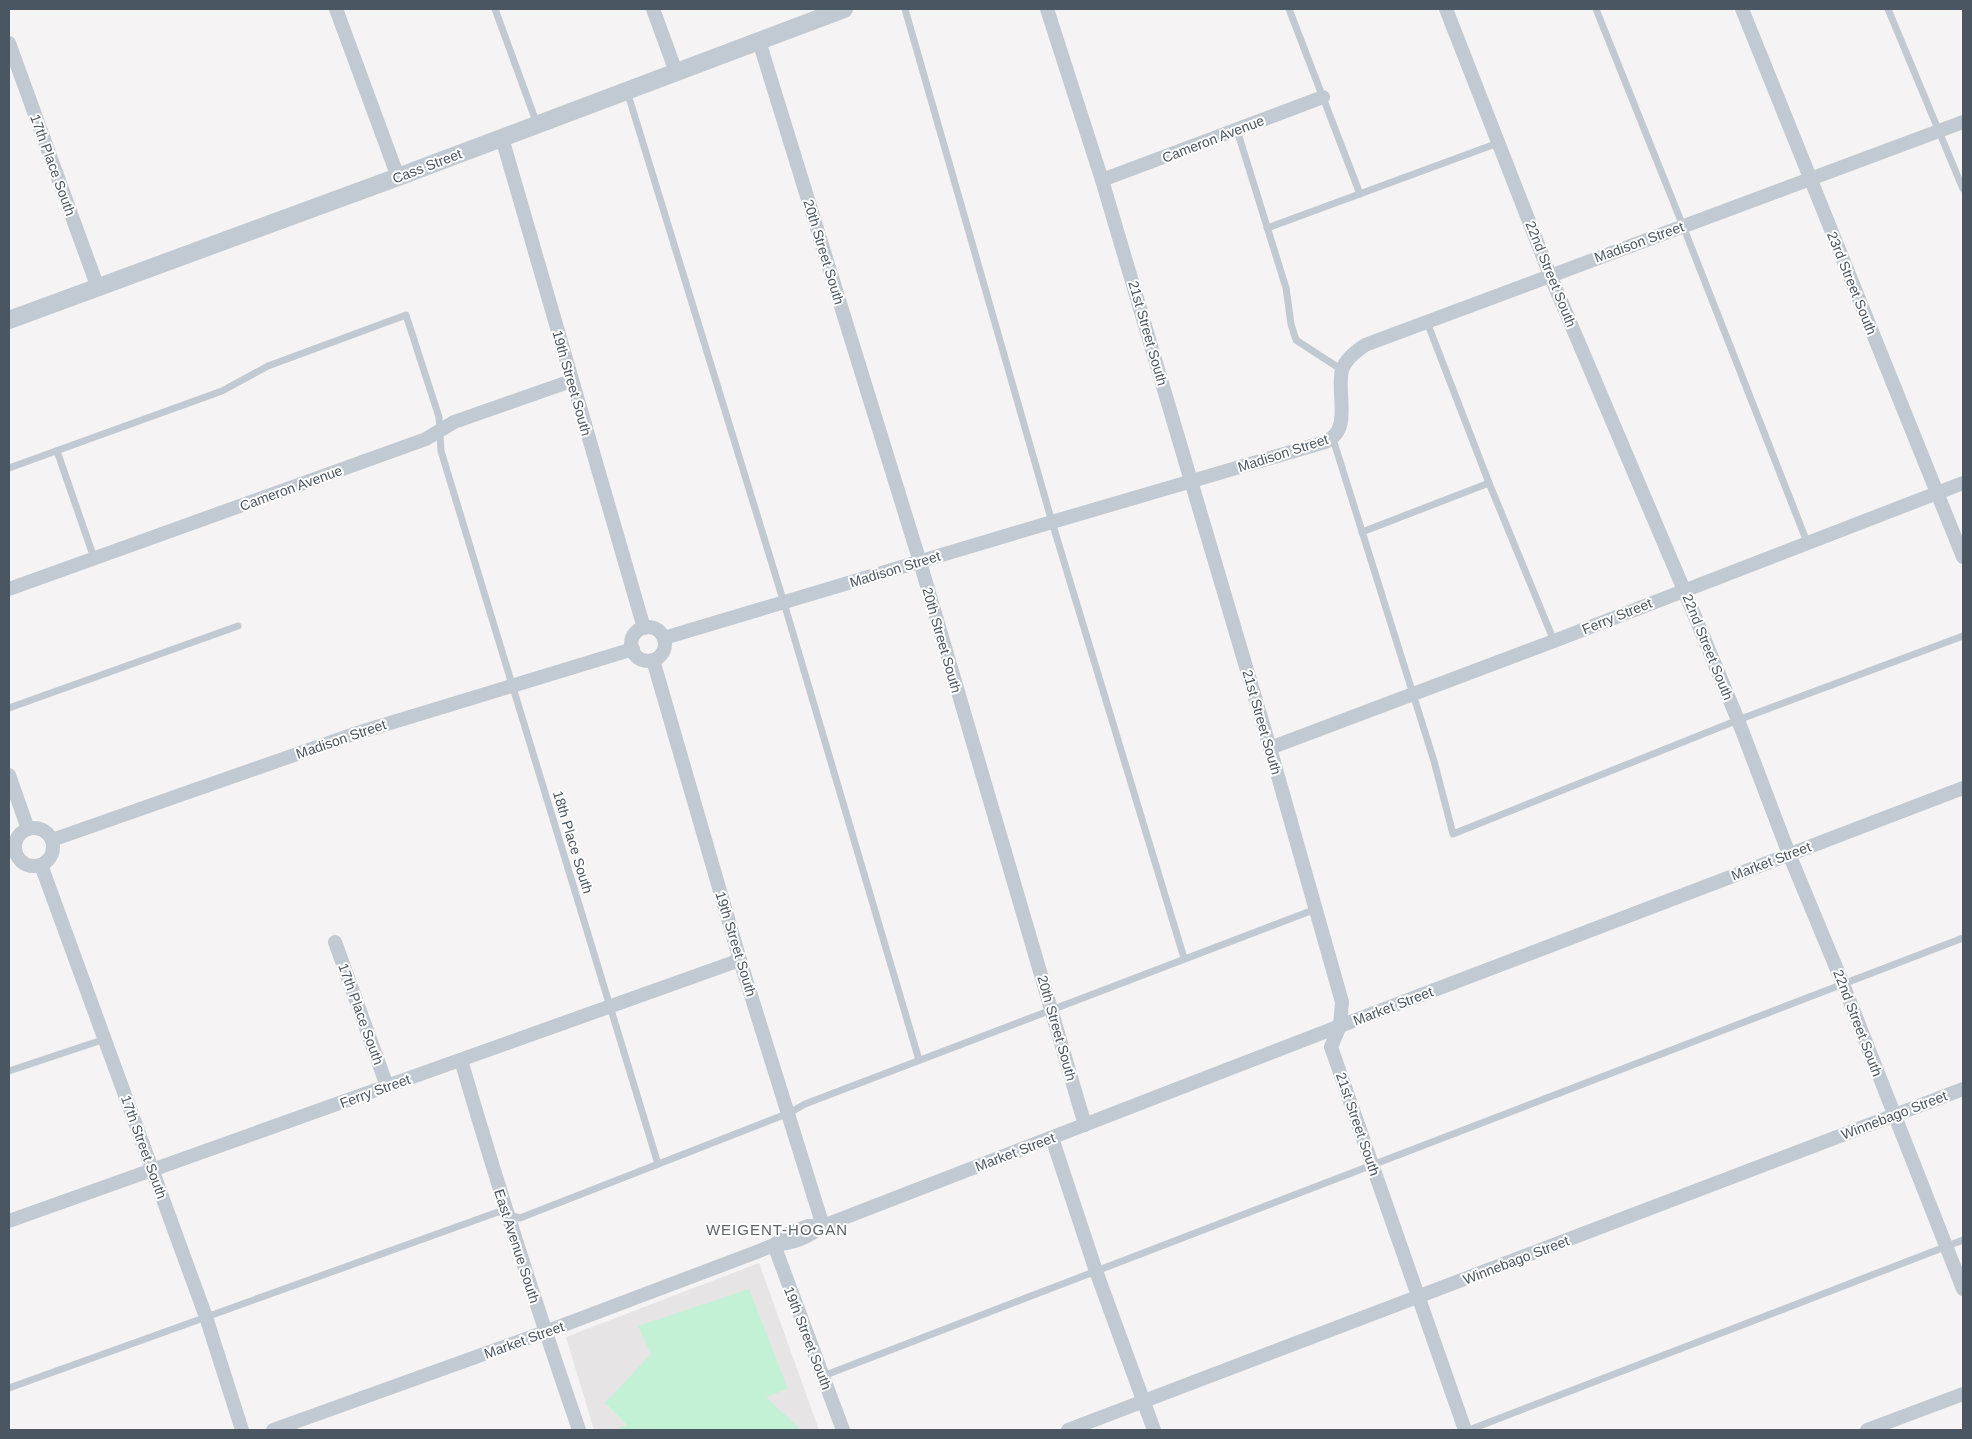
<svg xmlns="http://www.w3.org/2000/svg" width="1972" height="1439" font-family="Helvetica,sans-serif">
	<rect width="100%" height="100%" fill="#f5f3f3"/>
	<polygon fill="#e6e4e5" points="759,1263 819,1430 594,1430 566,1337"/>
	<polygon fill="#c3f1d5" points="749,1289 788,1389 766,1397 801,1430 621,1430 620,1427 627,1425 605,1403 651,1354 638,1326"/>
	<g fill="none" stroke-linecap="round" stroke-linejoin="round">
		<g stroke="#c1cad2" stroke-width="7">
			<polyline points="495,9 537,124"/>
			<polyline points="905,9 1052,522 1184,958"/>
			<polyline points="1289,9 1360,194"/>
			<polyline points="1596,9 1683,226 1807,542"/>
			<polyline points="1888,9 1963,189"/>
			<polyline points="627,91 784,603 919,1060"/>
			<polyline points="1237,130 1286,288 1291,324 1296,340 1342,370"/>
			<polyline points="1267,228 1498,143"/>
			<polyline points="1427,322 1489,483 1554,641"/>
			<polyline points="1333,439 1434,761 1453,834 1738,720 1963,636"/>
			<polyline points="57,451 94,558"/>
			<polyline points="9,468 222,391 268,366 406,315 439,417 441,451 658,1164"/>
			<polyline points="1362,532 1489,483"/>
			<polyline points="9,708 238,626"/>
			<polyline points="9,1071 105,1039"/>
			<polyline points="823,1376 1963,938"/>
			<polyline points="9,1388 498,1212 520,1218 789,1113 805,1104 1316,909"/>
			<polyline points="1469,1430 1963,1240"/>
		</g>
		<g stroke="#c1cad2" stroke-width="14">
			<polyline points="336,9 398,177"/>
			<polyline points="653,9 676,72"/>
			<polyline points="1047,9 1102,180 1270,748 1342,1002 1340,1026 1331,1047 1465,1430"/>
			<polyline points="1446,9 1550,275 1684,590 1738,720 1789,854 1843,984 1963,1289"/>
			<polyline points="1742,9 1963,557"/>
			<polyline points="759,41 920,562 1085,1125"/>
			<polyline points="9,43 98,288"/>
			<polyline points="502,138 644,628"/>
			<polyline points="1102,180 1323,97"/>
			<polyline points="9,589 426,439 454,422 571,381"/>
			<circle cx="648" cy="644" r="17"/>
			<path d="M664,638L1052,522L1325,442C1353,430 1336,394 1342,370C1346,358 1356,352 1365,345L1963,122"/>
			<polyline points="653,660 740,960 823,1226"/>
			<polyline points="1270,748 1554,641 1963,483"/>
			<polyline points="9,775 28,829"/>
			<circle cx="34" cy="847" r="19"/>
			<polyline points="52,840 354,734 633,649"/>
			<polyline points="41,865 206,1317 242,1430"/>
			<polyline points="335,942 387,1086"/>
			<path d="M461,1060C497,1184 537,1308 579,1430"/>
			<polyline points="1052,1138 1096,1271 1154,1430"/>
			<polyline points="9,1221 740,960"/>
			<path d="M774,1245C794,1243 807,1238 823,1226L1340,1026L1963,788"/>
			<polyline points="774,1245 843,1430"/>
			<polyline points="273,1430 545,1332 754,1253 774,1245 790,1233 808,1226 823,1226"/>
			<polyline points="1068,1430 1963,1089"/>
			<polyline points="1867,1430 1963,1394"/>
		</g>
		<polyline stroke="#c1cad2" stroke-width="18" points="9,320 398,177 844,9"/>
	</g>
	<g text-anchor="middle" stroke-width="4" stroke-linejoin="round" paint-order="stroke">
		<g font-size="14" fill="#4a5661" stroke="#fff">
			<text transform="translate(1213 139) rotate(-21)" y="5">Cameron Avenue</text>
			<text transform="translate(53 165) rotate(70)" y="5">17th Place South</text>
			<text transform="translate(427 166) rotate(-21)" y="5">Cass Street</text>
			<text transform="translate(1639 242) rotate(-20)" y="5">Madison Street</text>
			<text transform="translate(824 252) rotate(73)" y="5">20th Street South</text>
			<text transform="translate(1551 274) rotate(68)" y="5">22nd Street South</text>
			<text transform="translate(1852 283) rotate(68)" y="5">23rd Street South</text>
			<text transform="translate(1148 333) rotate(74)" y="5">21st Street South</text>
			<text transform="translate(572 383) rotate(74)" y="5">19th Street South</text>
			<text transform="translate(1283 453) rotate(-18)" y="5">Madison Street</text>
			<text transform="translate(291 488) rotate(-20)" y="5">Cameron Avenue</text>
			<text transform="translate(895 569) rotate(-17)" y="5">Madison Street</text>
			<text transform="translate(1617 616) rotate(-22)" y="5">Ferry Street</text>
			<text transform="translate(942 640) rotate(74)" y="5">20th Street South</text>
			<text transform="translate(1708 647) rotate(68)" y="5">22nd Street South</text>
			<text transform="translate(1262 722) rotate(74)" y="5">21st Street South</text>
			<text transform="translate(341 739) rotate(-19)" y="5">Madison Street</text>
			<text transform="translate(573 842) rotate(73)" y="5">18th Place South</text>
			<text transform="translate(1771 861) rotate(-21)" y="5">Market Street</text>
			<text transform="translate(736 944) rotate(73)" y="5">19th Street South</text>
			<text transform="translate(1393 1006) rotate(-21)" y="5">Market Street</text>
			<text transform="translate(361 1014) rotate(70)" y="5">17th Place South</text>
			<text transform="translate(1858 1023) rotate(69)" y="5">22nd Street South</text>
			<text transform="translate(1057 1028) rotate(74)" y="5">20th Street South</text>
			<text transform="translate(375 1091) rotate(-20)" y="5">Ferry Street</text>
			<text transform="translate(1894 1115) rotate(-21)" y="5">Winnebago Street</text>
			<text transform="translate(1358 1124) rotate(71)" y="5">21st Street South</text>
			<text transform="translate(144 1147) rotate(70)" y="5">17th Street South</text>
			<text transform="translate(1015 1152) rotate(-21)" y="5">Market Street</text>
			<text transform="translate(517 1246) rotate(72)" y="5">East Avenue South</text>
			<text transform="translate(1516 1260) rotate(-21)" y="5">Winnebago Street</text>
			<text transform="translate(808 1338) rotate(69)" y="5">19th Street South</text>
			<text transform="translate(524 1340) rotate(-20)" y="5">Market Street</text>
		</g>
		<g font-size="15" letter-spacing="1" fill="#5f6368" stroke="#fff">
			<text x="777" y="1235">WEIGENT-HOGAN</text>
		</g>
	</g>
	<rect width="1972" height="1439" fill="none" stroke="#4a5661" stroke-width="20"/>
</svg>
